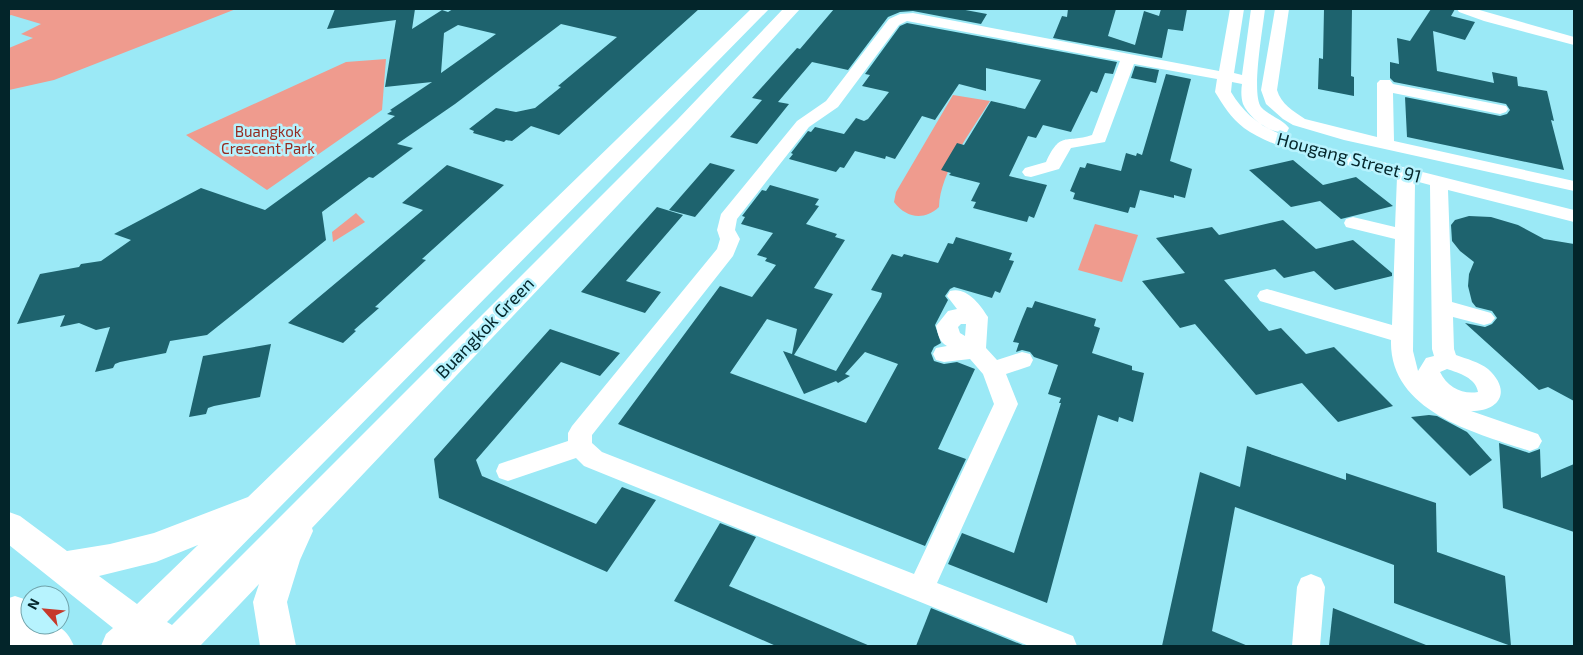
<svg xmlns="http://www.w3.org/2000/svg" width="1583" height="655" font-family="'Exo 2',sans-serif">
	<rect width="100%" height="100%" fill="#9be9f6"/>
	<g fill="#ef9b8e">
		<polygon points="9,9 236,9 54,80 9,90 9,48 33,38 21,34 41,24 11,15 9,16"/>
		<polygon points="386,59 382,110 267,190 186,135 346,62"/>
		<path d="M953,95L990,101C972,130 940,172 939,207C924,221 906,218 894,202L896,192Z"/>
		<polygon points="356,213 365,222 333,242 332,232"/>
		<polygon points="1095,224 1138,235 1122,282 1078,270"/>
	</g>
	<g fill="#1e636e" fill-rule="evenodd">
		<path d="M335,9H415L412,29L442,10L448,12L453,9H699L559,135L531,126L512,141L506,140L504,142L473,133L474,131L469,129L496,108L516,112L535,108L561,87L558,86L617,37L561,24L455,104L397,144L413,148L373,178L369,177L322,212L326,240L207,335L170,341L166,353L120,362L115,364L113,368L95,372L110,327L96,330L79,323L60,327L65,315L17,324L40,274L79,267L81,264L101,261L131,240L114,234L201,188L265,210L395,116L387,114L392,111L390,110L432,82L385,87L396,20L327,29ZM458,25L496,34L441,73L444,33Z"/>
		<polygon points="834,9 960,9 987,14 981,24 913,11 900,12 888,17 848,70 812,62 778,102 789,104 757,144 730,137 762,100 752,98 797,48 800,49"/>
		<polygon points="1068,9 1116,9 1108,36 1135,45 1144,11 1159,16 1161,9 1187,9 1183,31 1168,29 1162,58 1053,38 1062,16 1067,17"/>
		<polygon points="1324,9 1352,9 1351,76 1354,77 1354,96 1318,89 1319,58 1323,59"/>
		<polygon points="1431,9 1455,9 1451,16 1475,22 1465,40 1433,31 1437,71 1494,83 1492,72 1517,77 1518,86 1547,91 1554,121 1551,120 1564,170 1407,137 1405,97 1395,95 1500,116 1507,114 1510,110 1506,104 1394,82 1390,78 1390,62 1399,64 1397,38 1410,41"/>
		<polygon points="907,23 1117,62 1113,74 1105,73 1097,93 1091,91 1071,132 1043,125 1036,138 1028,136 1009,176 1047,185 1034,218 1029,216 1027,222 973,208 976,202 971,201 980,183 949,175 951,173 941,170 957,143 964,145 991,101 1025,109 1041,80 986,68 986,91 959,84 935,120 922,116 895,159 886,156 885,159 855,151 844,168 840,167 836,172 789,159 793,154 791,153 808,131 811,132 815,127 844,134 856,118 864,121 868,119 889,92 862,86 870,75 865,74 900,26"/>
		<polygon points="1135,66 1159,70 1156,83 1131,78"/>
		<polygon points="1166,74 1191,79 1170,161 1192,169 1185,198 1174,195 1174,198 1140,190 1135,208 1130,207 1128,213 1073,199 1075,193 1070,191 1080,167 1085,168 1087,163 1121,171 1126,153 1136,156 1137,153 1142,155"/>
		<polygon points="1293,160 1323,185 1356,177 1393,206 1341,219 1320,201 1291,207 1249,170"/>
		<polygon points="710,163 735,170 695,217 669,210"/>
		<polygon points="447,165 504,185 422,259 426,260 375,307 379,308 354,330 356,331 343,343 288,323 423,210 402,203"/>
		<path d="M770,185L819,199L815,205L819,206L806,224L837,234L835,237L845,240L814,288L833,294L794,355L836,371L881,297L882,293L871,290L892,254L902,257L904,254L938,263L948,243L953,244L956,237L1012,253L1009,260L1014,261L1000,293L995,291L992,298L954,287L950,289L945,296L948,300L935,325L941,343L934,347L931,353L934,361L944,364L957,362L975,369L938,449L966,459L925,546L618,424L720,286L752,297L776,265L765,261L767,258L757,255L773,233L741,224L745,217L742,216L762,190L766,191ZM767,319L797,329L792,354L783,351L804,394L836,381L838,383L850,376L845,374L865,352L898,364L866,423L730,373Z"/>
		<polygon points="657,207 683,215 626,281 661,292 645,313 581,292"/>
		<polygon points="1469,216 1491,217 1518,225 1544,239 1574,244 1574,401 1548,387 1539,390 1465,323 1485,327 1492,324 1497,318 1492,311 1476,307 1472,302 1468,286 1469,274 1474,262 1460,251 1452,241 1451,225 1455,220"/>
		<polygon points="1283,220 1316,249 1353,240 1392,273 1392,276 1335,290 1314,271 1284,278 1275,269 1224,280 1269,331 1281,328 1306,354 1334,347 1393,406 1338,422 1302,383 1256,395 1195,324 1180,328 1142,281 1185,273 1156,238 1212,227 1219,235"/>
		<polygon points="1035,301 1096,319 1094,326 1100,328 1092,353 1132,366 1132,370 1144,373 1133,422 1119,417 1118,422 1098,415 1047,603 948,564 962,533 1014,553 1061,403 1059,403 1061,398 1048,394 1058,365 1034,357 1030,352 1022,350 1016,352 1019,343 1013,342 1022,319 1027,307 1032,308"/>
		<polygon points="550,329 620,353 600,376 561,362 476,460 482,476 596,524 622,487 656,500 607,572 439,498 434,459"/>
		<polygon points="271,344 260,397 214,406 208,408 206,414 189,417 203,356"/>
		<polygon points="1429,415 1437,416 1467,432 1492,460 1470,476 1411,417"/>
		<polygon points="1499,443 1529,453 1540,449 1541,478 1574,464 1574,532 1503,508"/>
		<polygon points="1247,446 1346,480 1346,473 1436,503 1437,552 1505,576 1511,646 1394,603 1394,565 1235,507 1212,631 1248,646 1162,646 1200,472 1240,487"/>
		<polygon points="720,523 756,537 729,586 870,646 776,646 674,601"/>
		<polygon points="931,608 1025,646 916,646"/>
		<polygon points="1333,608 1426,645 1426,646 1329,646"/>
	</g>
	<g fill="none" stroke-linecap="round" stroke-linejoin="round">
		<g fill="#fff" fill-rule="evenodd">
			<path d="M1230,9H1244L1234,73L1242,75L1251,9H1265C1263,28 1251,93 1261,107C1269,116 1283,119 1289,128L1287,132C1271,135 1249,118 1243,104C1241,98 1241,90 1242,84L1232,82L1231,92C1251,125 1275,134 1311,144L1574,210V222L1448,190L1452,302L1491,313L1495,318L1491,323L1484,325L1453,317L1454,349L1456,355C1467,359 1479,362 1488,369C1512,391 1500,411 1471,411L1538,434L1542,441L1538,448L1530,451C1476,433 1389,412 1391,340L1260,301L1257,296L1260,291L1267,289L1392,325L1395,239L1346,227L1344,223L1346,219L1353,217L1395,227L1397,177C1355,166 1278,153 1244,128C1231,118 1223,105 1215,92L1217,79L1134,64L1105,142L1071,148L1059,169L1031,177L1025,176L1022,172L1025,168L1046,162C1061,130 1065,144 1092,135L1120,61L907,21L899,25L838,107L809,127L737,219L735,230L740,239L733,256L592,435V443L602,452L914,574L994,404L983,374L970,359L944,362L936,360L933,354L936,348L947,346C939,342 938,334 936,326L948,311L957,309L947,296L950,291C966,286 980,304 988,317L986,348L997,360L1022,352L1030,354L1033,360L1030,366L1006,374L1018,404L937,583L1073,636L1077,646H1029L584,466L576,458L508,481L499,478L496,471L499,464L568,441V433L572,426L717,249L720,239L717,230L721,214L797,121L826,101L889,19L900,14L913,13L1219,71ZM1415,181L1430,185L1432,349L1434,356L1426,358L1418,371L1413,351ZM961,324H966L965,336L960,333L958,327ZM1447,369C1459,373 1476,378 1478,392C1463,395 1447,387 1440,372Z"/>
			<path d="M1275,9H1289L1277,90C1281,104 1293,111 1305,119L1377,137V83L1380,80H1390L1393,84L1506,106L1508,109L1506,112L1500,114L1393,93L1394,141L1574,181V191L1344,140L1293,125L1283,119L1266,104L1261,90Z"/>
			<polygon points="1457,9 1476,9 1574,37 1574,45 1484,21 1459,12"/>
			<polygon points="1311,574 1321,578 1325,587 1320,646 1292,646 1297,587 1301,578"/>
		</g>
		<g fill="#fff" fill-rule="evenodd">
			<path d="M751,9H769L167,622L172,625L677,120L783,9H800L691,128L312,528L313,531L300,560L287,602L296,646H260L253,602L259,584L200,646H101L106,634L113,628L9,545V512L20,516L67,551L110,544L154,533L248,497ZM198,545L137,604L99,576L156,562Z"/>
			<path d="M15,596L27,600L30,607V625C53,625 64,622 74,646H9V598Z"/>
		</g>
	</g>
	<g text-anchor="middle" stroke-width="5" stroke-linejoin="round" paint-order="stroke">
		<g font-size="15" fill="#962b20" stroke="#b7f3fe">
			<text x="268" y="137">Buangkok<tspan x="268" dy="17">Crescent Park</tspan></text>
		</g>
		<g font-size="18" fill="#03252a" stroke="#b7f3fe">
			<text transform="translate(1349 158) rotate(15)" y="6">Hougang Street 91</text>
			<text transform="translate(485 328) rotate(-46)" y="6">Buangkok Green</text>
		</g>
	</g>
	<rect width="1583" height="655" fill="none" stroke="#03252a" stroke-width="20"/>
	<g transform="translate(45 610) rotate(297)"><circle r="24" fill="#b7f3fe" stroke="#6fa1a9"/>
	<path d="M0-4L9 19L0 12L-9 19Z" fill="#c6392b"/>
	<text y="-8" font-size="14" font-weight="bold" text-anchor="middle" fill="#03252a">N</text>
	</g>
</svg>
